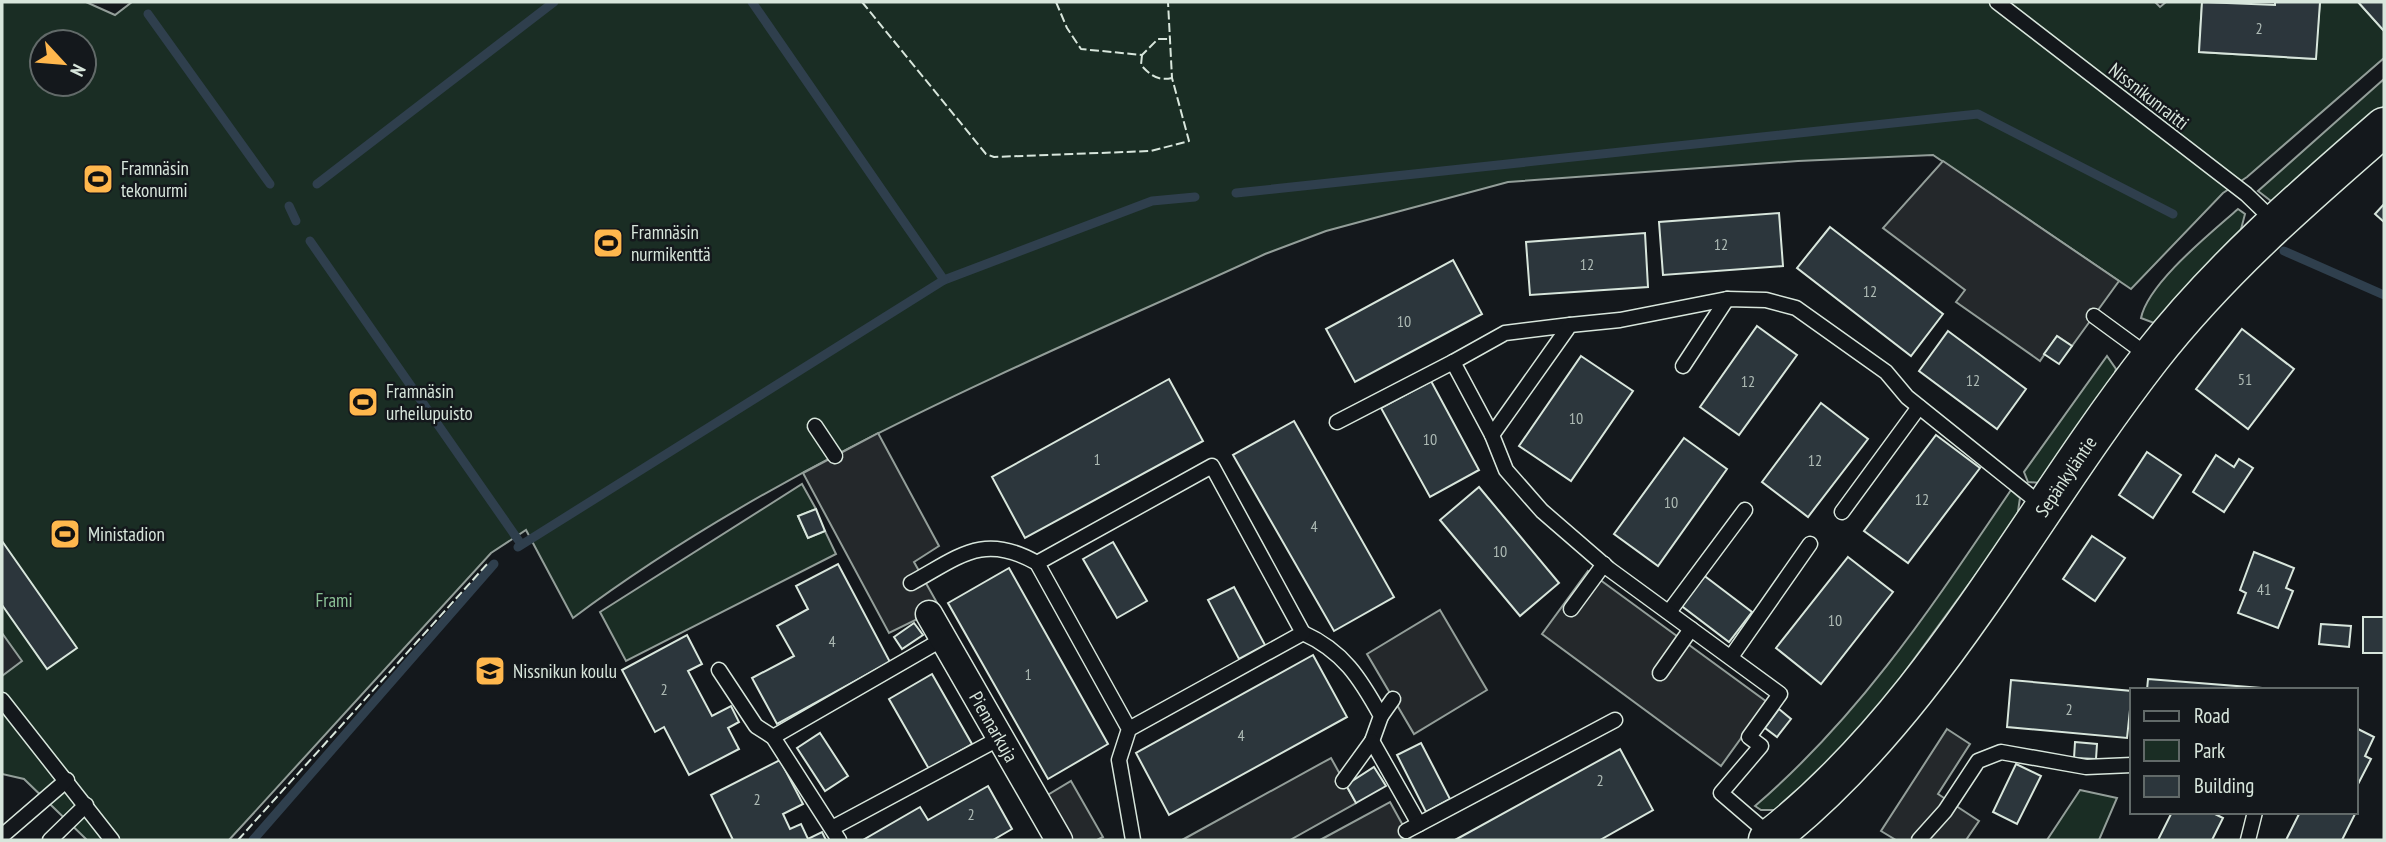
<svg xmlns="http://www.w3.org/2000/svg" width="2386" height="842" font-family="'PT Sans Narrow',sans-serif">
	<rect width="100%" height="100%" fill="#14181c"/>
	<g fill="#1a2d24" stroke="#939e99" stroke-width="2" fill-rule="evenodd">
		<path d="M2,2H86L115,15L132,2H2155L2160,7L2166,2H2202L2199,52L2315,59L2320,2H2358L2384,31V58L2247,177L2223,193L2131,289L1933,155L1798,161L1508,182L1326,231L1265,254C1029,363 782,461 573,618L526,530L491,553L229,840H87L24,779L2,774ZM42,42H84V84H42Z"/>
		<polygon points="2384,79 2384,106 2277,200 2271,201 2258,191"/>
		<path d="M2238,209L2245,214L2239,237L2163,319L2154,323L2141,318C2148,283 2211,233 2238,209Z"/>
		<polygon points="2107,356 2116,369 2113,380 2041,483 2028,482 2024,472"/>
		<polygon points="802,484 816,509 798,516 808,538 825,531 836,554 626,661 600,612"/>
		<path d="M2011,490L2020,498L2017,518L1863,729L1782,810H1761L1755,806C1862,714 1933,605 2011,490Z"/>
		<polygon points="2080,790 2117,798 2099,840 2047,840"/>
	</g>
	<g fill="#24282b" stroke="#939e99" stroke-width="2">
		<polygon points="1943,161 2119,281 2072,346 2057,336 2040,361 1956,302 1965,290 1883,228"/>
		<polygon points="878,433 939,546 914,562 940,608 889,633 803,473"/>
		<polygon points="1588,571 1767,702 1721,766 1542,634"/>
		<polygon points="1440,610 1487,690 1414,734 1367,654"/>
		<polygon points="2,633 22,661 2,676"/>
		<polygon points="1947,729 1970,744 1938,794 1979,821 1966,840 1896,840 1881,831"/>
		<polygon points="1331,758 1356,803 1290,840 1182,840"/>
		<polygon points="1071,781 1103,837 1097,840 1059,840 1036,802"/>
		<polygon points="1390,802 1411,840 1320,840"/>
	</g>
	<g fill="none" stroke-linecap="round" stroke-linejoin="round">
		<g stroke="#2f3f4d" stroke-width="9">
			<polyline points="148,14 270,184"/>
			<polyline points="317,184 554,2"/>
			<polyline points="1236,193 1978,114 2173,214"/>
			<polyline points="289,206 296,221"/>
			<polyline points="310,241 521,544"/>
			<polyline points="2284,251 2384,295"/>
			<polyline points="944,280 1152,201 1195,197"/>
			<polyline points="518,547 944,280 752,2"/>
			<polyline points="253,840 494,564"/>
		</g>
	</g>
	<g fill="#2c363c" stroke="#d8e6dc" stroke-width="2">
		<polygon points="2202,2 2275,5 2275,2 2320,2 2316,59 2199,52"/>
		<polygon points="2358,2 2384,2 2384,31"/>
		<polygon points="2384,204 2384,222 2375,214"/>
		<polygon points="1779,213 1783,266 1663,275 1659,222"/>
		<polygon points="1830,227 1943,314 1911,356 1797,268"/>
		<polygon points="1645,233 1648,287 1530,295 1526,242"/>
		<polygon points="1453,260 1482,314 1355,382 1326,329"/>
		<polygon points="1757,326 1797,355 1739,435 1700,407"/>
		<polygon points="2242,329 2294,369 2248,429 2196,389"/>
		<polygon points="1948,331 2026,389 1997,429 1919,371"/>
		<polygon points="2057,336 2072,346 2059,364 2044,354"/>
		<polygon points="1581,356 1633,391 1571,481 1519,446"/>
		<polygon points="1169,379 1203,441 1025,538 992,477"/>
		<polygon points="1431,381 1479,470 1430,497 1381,408"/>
		<polygon points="1821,403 1868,439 1808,517 1762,482"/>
		<polygon points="1294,421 1394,597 1334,631 1233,455"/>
		<polygon points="1936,435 1980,468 1908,563 1864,531"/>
		<polygon points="1684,438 1727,469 1658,566 1614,534"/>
		<polygon points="2147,452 2181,475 2153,518 2119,495"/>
		<polygon points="2216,455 2234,467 2239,459 2253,468 2224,512 2193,492"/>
		<polygon points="1479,487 1559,583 1520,616 1440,520"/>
		<polygon points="816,509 825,531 808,538 798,516"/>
		<polygon points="2092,536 2125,558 2095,601 2063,579"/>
		<polygon points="2,541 77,648 47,669 2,605"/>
		<polygon points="1113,542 1147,601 1117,618 1083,559"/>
		<polygon points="2254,552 2294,568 2286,588 2293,591 2278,628 2238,613 2246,593 2240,590"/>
		<polygon points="1848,557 1893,592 1821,684 1776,648"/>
		<polygon points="838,564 890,662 777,724 752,678 794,656 777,626 808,609 796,586"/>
		<polygon points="1009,568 1108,744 1048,779 948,603"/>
		<polygon points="1702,574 1752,612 1729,642 1679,604"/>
		<polygon points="1234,587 1265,645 1239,659 1208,600"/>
		<rect x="2363" y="617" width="21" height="36"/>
		<polygon points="914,623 923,635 902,649 894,637"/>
		<polygon points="2321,624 2351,626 2349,647 2319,644"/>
		<polygon points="687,635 702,664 688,671 712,716 731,706 739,722 728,728 739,749 689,775 664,727 655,732 622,670"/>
		<polygon points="1313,655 1347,717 1169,815 1136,753"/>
		<polygon points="932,674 972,744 929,769 889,699"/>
		<polygon points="2148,679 2274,689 2274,690 2147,690"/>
		<polygon points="2011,680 2132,691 2127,738 2007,727"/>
		<polygon points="1779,709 1791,719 1777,737 1765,728"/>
		<polygon points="2356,728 2374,737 2365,756 2371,759 2356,788"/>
		<polygon points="820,733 848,776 825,791 797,748"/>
		<polygon points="2075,742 2097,744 2096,759 2074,758"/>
		<polygon points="1421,743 1450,799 1426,812 1397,755"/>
		<polygon points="1620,749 1653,810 1600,840 1455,840"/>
		<polygon points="780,760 803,804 783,814 790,829 801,824 808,839 822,832 826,840 733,840 711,795"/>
		<polygon points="2016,764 2041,776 2017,824 1993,812"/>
		<polygon points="1374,767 1386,786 1356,803 1346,785"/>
		<polygon points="988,786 1012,829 993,840 863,840 920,807 928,820"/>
		<polygon points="2172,812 2211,812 2223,818 2212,840 2158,840"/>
		<polygon points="2300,812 2356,812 2342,840 2286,840"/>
	</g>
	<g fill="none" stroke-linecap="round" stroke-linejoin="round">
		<g stroke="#d8e6dc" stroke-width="17">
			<g id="lane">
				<polyline points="1997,2 2246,194 2275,222"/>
				<polyline points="2094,316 2150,357"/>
				<polyline points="1683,366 1727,299"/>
				<polyline points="1337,422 1453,362"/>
				<polyline points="815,426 835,456"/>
				<polyline points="1492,435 1453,362 1505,333 1570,325"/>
				<polyline points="1842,512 1919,407"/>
				<path d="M911,583C959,557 983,532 1037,563"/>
				<polyline points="1571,609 1604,564"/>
				<polyline points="1669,612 1745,510"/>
				<path d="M1303,633C1343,651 1360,678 1381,716L1372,741L1343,781"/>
				<polyline points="1731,657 1810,544"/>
				<polyline points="719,670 756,726 773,737 839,840"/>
				<polyline points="1660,673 1691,629"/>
				<polyline points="2,700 112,840"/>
				<polyline points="1381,716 1393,699"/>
				<polyline points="1129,729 1037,563 1212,466 1303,633 1129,729 1119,760 1133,840"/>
				<polyline points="773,737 943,639"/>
				<polyline points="1372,741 1419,824"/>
				<polyline points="834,827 1000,738"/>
				<polyline points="1406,831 1615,720"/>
				<polyline points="2,836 67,780"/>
				<polyline points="1771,836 1721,793 1761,746 1749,737 1780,694 1609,569 1542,511 1506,470 1492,435 1570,325 1620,320 1727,299 1766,300 1796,308 1886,372 1907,397 2044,507"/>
				<polyline points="50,840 86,805"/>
				<polyline points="1919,840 1945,811 1978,761 2001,752 2086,767 2132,765"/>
				<polyline points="2248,840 2255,812"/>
			</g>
		</g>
		<g stroke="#d8e6dc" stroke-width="29">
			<g id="street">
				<path id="s1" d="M929,614L1059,840"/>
			</g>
		</g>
		<g stroke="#d8e6dc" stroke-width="41">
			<g id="secondary">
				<path id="s2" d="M1768,840C1932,712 2025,519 2151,357C2219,270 2301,199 2384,127"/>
			</g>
		</g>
		<use href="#lane" stroke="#14181c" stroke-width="14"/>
		<use href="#street" stroke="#14181c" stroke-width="26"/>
		<use href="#secondary" stroke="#14181c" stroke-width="38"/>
		<g stroke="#d8e6dc" stroke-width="2" stroke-dasharray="9 3.5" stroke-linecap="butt">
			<polyline points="862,2 986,154 994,157 1151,151 1189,141 1172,78 1168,2"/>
			<polyline points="1056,2 1067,28 1081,49 1142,55 1158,39 1171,39"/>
			<path d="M1142,55L1141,65C1151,76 1158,81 1172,78"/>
			<polyline points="238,840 489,562"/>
		</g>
	</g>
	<defs>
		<g id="stadium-square" transform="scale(1.575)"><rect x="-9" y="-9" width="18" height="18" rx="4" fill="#ffb74d" stroke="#14181c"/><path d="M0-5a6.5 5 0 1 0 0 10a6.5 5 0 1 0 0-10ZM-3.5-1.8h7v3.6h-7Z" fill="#111"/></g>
		<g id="school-square" transform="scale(1.575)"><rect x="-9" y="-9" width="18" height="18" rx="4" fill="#ffb74d" stroke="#14181c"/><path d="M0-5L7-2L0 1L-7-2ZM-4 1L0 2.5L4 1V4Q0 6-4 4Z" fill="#111"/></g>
	</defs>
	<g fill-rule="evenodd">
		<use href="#stadium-square" x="98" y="179"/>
		<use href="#stadium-square" x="608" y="243"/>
		<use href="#stadium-square" x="363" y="402"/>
		<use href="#stadium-square" x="65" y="534"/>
		<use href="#school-square" x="490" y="671"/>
	</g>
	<g text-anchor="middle" stroke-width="5" stroke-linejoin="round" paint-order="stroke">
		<g font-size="16" fill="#adbab4">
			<text x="2259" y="34">2</text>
			<text x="1721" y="250">12</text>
			<text x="1587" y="270">12</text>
			<text x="1870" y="297">12</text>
			<text x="1404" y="327">10</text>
			<text x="2245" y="385">51</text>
			<text x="1973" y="386">12</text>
			<text x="1748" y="387">12</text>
			<text x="1576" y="424">10</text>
			<text x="1430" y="445">10</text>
			<text x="1097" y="465">1</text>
			<text x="1815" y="466">12</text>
			<text x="1922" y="505">12</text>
			<text x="1671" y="508">10</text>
			<text x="1314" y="532">4</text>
			<text x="1500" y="557">10</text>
			<text x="2264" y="595">41</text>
			<text x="1835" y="626">10</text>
			<text x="832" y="647">4</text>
			<text x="1028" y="680">1</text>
			<text x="664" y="695">2</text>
			<text x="2069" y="715">2</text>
			<text x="1241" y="741">4</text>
			<text x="1600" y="786">2</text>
			<text x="757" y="805">2</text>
			<text x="971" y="820">2</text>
		</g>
		<g font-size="19" fill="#d8e6dc" stroke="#14181c">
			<text transform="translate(2149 96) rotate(38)" y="7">Nissnikunraitti</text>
			<text dy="7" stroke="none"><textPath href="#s2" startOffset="472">Sepänkyläntie</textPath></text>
			<text dy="7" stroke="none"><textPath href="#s1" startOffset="130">Piennarkuja</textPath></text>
		</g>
		<g font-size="19" fill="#d8e6dc" stroke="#14181c" text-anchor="start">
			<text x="121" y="175">Framnäsin<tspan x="121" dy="22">tekonurmi</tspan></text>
			<text x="631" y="239">Framnäsin<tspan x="631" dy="22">nurmikenttä</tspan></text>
			<text x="386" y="398">Framnäsin<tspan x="386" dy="22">urheilupuisto</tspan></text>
			<text x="88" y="541">Ministadion</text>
			<text x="513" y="678">Nissnikun koulu</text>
		</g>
		<g font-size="19" fill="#8ac095" stroke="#14181c">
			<text x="334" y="607">Frami</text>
		</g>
	</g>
	<rect width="2386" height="842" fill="none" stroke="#d8e6dc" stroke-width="7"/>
	<rect x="2130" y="688" width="228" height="126" fill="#14181c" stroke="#626a69" stroke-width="2"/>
	<rect x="2144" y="711" width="35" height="10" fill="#14181c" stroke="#626a69" stroke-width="2"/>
	<text x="2194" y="723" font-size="21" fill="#d8e6dc">Road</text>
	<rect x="2144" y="740" width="35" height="21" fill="#1a2d24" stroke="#626a69" stroke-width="2"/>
	<text x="2194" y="758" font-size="21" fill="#d8e6dc">Park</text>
	<rect x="2144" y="776" width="35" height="21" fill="#2c363c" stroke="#626a69" stroke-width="2"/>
	<text x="2194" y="793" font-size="21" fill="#d8e6dc">Building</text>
	<g transform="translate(63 63) rotate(116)"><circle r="33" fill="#14181c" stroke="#626a69" stroke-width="2"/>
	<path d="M0-5L12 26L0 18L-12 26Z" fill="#ffb74d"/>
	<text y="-10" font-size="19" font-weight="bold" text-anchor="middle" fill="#d8e6dc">N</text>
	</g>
</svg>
